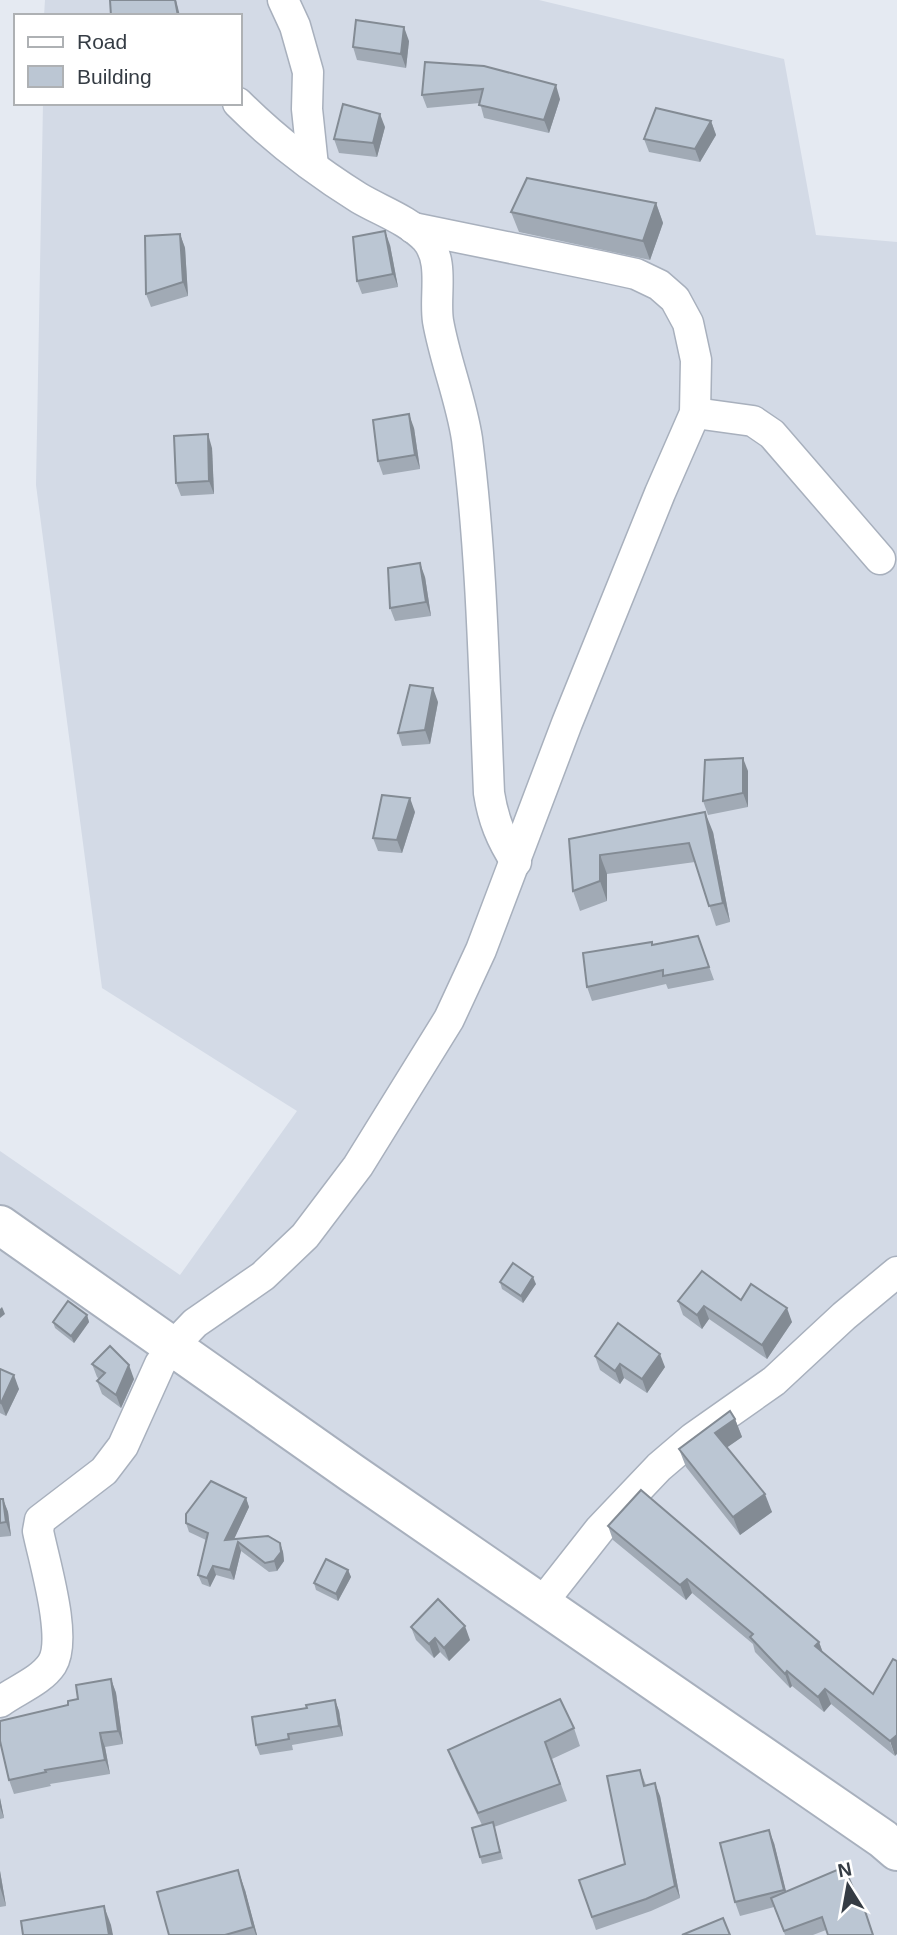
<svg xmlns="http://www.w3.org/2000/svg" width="897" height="1935" font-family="Helvetica,sans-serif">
	<rect width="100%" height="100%" fill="#e5eaf2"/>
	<polygon fill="#d3dae6" points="45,0 539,0 784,59 816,235 897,242 897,1935 0,1935 0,1151 180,1275 297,1111 102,988 36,485 43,103 240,103 240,16 44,16"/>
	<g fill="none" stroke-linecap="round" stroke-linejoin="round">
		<g stroke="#a8b0bd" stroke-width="33">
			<g id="minor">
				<polyline points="283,0 295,26 308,72 307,109 313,166"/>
				<path d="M238,103C274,139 316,171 359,198C381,211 408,220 426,239C445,261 434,295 438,321C445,361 461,399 467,439C482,556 484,675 489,793C493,819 501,839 516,862"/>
				<polyline points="695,413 753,421 772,434 880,559"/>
				<polyline points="541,1604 600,1529 659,1467 693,1438 774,1381 844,1316 897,1272"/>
				<path d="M0,1702C16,1690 41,1681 52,1664C68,1639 44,1561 38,1531L40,1520L104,1471L123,1446L160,1364L173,1346L195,1323L263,1276L305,1236L358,1166L449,1019L481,950L567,723L660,493L695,413L696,360L688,323L675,299L659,285L636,274L604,267L413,228"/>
			</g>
		</g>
		<g stroke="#a8b0bd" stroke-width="42">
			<polyline id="tertiary" points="0,1225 352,1473 883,1839 897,1851"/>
		</g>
		<use href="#minor" stroke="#fff" stroke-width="30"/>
		<use href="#tertiary" stroke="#fff" stroke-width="38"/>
	</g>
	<g fill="#a1aab5">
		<polygon points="409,41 406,68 357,60 353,47"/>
		<polygon points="425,62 560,99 549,133 484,118 480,103 427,108 422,95"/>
		<polygon points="711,121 716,135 700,162 649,152 644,139"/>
		<polygon points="385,127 377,157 339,153 334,139"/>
		<polygon points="656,203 663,223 650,260 519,232 511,212"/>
		<polygon points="180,234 185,248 188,296 151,307 146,294"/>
		<polygon points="390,245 398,287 362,294 357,281"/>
		<polygon points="414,428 420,469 383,475 378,461"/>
		<polygon points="212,448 214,494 181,496 176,483"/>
		<polygon points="425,577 431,616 395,621 390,608"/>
		<polygon points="438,702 430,744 402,746 398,733"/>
		<polygon points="748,771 748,807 708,815 703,801"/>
		<polygon points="415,812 402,853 378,851 373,838"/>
		<polygon points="713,832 730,922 716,926 695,862 607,874 607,901 580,911 573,891 569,839"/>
		<polygon points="698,936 714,980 668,989 666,984 592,1001 587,987 652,942 653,945"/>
		<polygon points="500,1282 536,1284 523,1303 502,1289"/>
		<polygon points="741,1300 792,1322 767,1359 709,1319 702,1329 683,1315 678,1301"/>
		<polygon points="87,1315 89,1322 74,1343 55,1328 53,1322"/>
		<polygon points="595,1356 665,1367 647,1393 624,1378 620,1384 600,1370"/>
		<polygon points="92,1364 134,1379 121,1408 102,1394 97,1381 99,1379 97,1377"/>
		<polygon points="0,1369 19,1389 6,1416 0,1413"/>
		<polygon points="735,1419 742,1437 727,1447 772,1512 740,1535 686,1467 679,1449"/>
		<polygon points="246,1498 249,1507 234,1539 280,1543 283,1552 284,1561 277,1571 269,1572 241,1551 234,1580 216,1575 210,1587 202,1584 198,1575 206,1540 189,1532 186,1523"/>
		<polygon points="0,1499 3,1499 8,1512 11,1536 0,1537"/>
		<polygon points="608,1526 819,1642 823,1653 873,1694 895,1756 831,1704 824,1712 792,1686 790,1688 755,1652 753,1644 692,1593 686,1600 613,1540"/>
		<polygon points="348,1570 351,1577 338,1601 316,1590 314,1583"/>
		<polygon points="411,1627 470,1640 449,1661 440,1652 434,1658 416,1640"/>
		<polygon points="111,1679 116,1693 123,1744 105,1747 110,1774 50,1784 51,1786 14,1794 9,1780 68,1705"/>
		<polygon points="335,1700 339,1711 343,1736 292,1745 293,1750 260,1755 256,1745 307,1708"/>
		<polygon points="574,1728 580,1746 552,1759 567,1801 494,1827 503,1859 482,1864 480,1857 482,1825 455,1768 448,1750"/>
		<polygon points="640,1770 646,1785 660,1796 680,1898 651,1911 596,1930 579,1880 625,1864"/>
		<polygon points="0,1798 4,1818 0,1819"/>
		<polygon points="774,1843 786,1892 844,1867 826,1930 813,1935 785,1935 774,1907 740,1916 735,1902"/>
		<polygon points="0,1871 6,1906 0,1907"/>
		<polygon points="245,1890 257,1935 169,1935"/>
	</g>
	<g fill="#838b94">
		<polygon points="175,0 176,0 180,16 178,16"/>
		<polygon points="404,27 409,41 406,68 401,54"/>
		<polygon points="556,85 560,99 549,133 544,120"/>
		<polygon points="380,114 385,127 377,157 373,143"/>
		<polygon points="711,121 716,135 700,162 695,149"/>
		<polygon points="656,203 663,223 650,260 643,241"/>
		<polygon points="385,231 390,245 398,287 393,274"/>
		<polygon points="180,234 185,248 188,296 183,282"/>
		<polygon points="409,414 414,428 420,469 415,455"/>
		<polygon points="208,434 212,448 214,494 209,481"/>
		<polygon points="420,563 425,577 431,616 426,602"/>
		<polygon points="433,688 438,702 430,744 425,730"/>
		<polygon points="743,758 748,771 748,807 743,793"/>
		<polygon points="410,798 415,812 402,853 397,840"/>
		<polygon points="705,812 713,832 730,922 723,903"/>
		<polygon points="600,855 607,874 607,901 600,881"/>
		<polygon points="533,1277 536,1284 523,1303 521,1296"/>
		<polygon points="704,1306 709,1319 702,1329 697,1315"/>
		<polygon points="2,1307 5,1314 0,1318 0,1309"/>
		<polygon points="787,1308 792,1322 767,1359 762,1345"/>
		<polygon points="87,1315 89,1322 74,1343 71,1336"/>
		<polygon points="660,1354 665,1367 647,1393 642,1379"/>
		<polygon points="620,1364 624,1378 620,1384 615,1371"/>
		<polygon points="129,1365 134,1379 121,1408 116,1395"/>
		<polygon points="14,1375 19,1389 6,1416 1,1403"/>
		<polygon points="735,1419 742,1437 722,1451 715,1433"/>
		<polygon points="765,1494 772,1512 740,1535 733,1517"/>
		<polygon points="246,1498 249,1507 229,1550 225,1540"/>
		<polygon points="3,1499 8,1512 11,1536 6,1522"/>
		<polygon points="238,1542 241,1551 234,1580 230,1570"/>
		<polygon points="280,1543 283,1552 284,1561 277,1571 274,1561"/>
		<polygon points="213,1566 216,1575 210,1587 207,1578"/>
		<polygon points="348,1570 351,1577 338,1601 336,1594"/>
		<polygon points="687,1579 692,1593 686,1600 680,1585"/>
		<polygon points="465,1626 470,1640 449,1661 444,1648"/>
		<polygon points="435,1638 440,1652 434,1658 429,1644"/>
		<polygon points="819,1642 824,1656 815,1646"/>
		<polygon points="787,1671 792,1686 790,1688 785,1674"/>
		<polygon points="111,1679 116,1693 123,1744 118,1731"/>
		<polygon points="825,1689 831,1704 824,1712 818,1697"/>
		<polygon points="335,1700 339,1711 343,1736 339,1726"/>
		<polygon points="100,1733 105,1747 110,1774 105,1760"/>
		<polygon points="897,1735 897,1754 895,1756 890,1741"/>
		<polygon points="655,1783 660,1796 680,1898 675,1886"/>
		<polygon points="0,1798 4,1818 0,1807"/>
		<polygon points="769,1830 774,1843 789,1903 784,1890"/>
		<polygon points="238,1870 245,1890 257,1935 256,1935 253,1927"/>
		<polygon points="0,1871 6,1906 0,1887"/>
		<polygon points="104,1906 111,1925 113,1935 109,1935"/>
	</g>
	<g fill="#bbc6d3" stroke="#838b94" stroke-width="2">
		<polygon points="110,0 175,0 178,16 111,16"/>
		<polygon points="356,20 404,27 401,54 353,47"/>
		<polygon points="425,62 484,66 556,85 544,120 479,105 483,89 422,95"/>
		<polygon points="343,104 380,114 373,143 334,139"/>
		<polygon points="656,108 711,121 695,149 644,139"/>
		<polygon points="527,178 656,203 643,241 511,212"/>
		<polygon points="385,231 393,274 357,281 353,237"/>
		<polygon points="180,234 183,282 146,294 145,236"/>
		<polygon points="409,414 415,455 378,461 373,420"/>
		<polygon points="208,434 209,481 176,483 174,436"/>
		<polygon points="420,563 426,602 390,608 388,568"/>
		<polygon points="410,685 433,688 425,730 398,733"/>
		<polygon points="743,758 743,793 703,801 705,760"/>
		<polygon points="382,795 410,798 397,840 373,838"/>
		<polygon points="705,812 723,903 709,906 689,843 600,855 600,881 573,891 569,839"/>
		<polygon points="698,936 709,967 663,976 663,970 587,987 583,953 652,942 652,945"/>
		<polygon points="513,1263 533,1277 521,1296 500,1282"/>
		<polygon points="702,1271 741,1300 751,1284 787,1308 762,1345 704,1306 697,1315 678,1301"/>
		<polygon points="68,1301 87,1315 71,1336 53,1322"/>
		<polygon points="618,1323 660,1354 642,1379 620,1364 615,1371 595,1356"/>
		<polygon points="110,1346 129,1365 116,1395 97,1381 105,1373 92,1364"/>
		<polygon points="0,1369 14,1375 1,1403 0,1402"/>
		<polygon points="730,1411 735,1419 715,1433 765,1494 733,1517 679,1449"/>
		<polygon points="211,1481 246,1498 225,1540 268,1536 280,1543 281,1552 274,1561 265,1563 238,1542 230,1570 213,1566 207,1578 198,1575 208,1533 186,1523 186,1514"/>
		<polygon points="641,1490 819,1642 815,1646 873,1694 893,1659 897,1661 897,1735 890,1741 825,1689 818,1697 787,1671 785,1674 750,1637 753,1634 687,1579 680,1585 608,1526"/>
		<polygon points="0,1499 3,1499 6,1522 0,1523"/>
		<polygon points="326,1559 348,1570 336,1594 314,1583"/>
		<polygon points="438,1599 465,1626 444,1648 435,1638 429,1644 411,1627"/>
		<polygon points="111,1679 118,1731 100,1733 105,1760 45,1770 46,1772 9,1780 0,1741 0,1721 68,1705 68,1701 78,1699 76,1685"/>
		<polygon points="560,1699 574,1728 545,1742 560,1784 478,1813 448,1750"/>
		<polygon points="335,1700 339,1726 288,1734 289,1739 256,1745 252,1717 307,1708 306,1705"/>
		<polygon points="640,1770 644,1786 655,1783 675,1886 646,1899 592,1917 579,1880 625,1864 607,1776"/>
		<polygon points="493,1822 500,1852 480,1857 472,1828"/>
		<polygon points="769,1830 784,1890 735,1902 720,1843"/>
		<polygon points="844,1867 862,1909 864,1908 873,1935 828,1935 822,1917 784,1931 771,1898"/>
		<polygon points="238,1870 253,1927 225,1935 169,1935 157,1892"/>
		<polygon points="104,1906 109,1935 23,1935 21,1921"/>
		<polygon points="723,1918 730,1935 682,1935"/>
	</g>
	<rect x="14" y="14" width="228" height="91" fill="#ffffff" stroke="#aeb1b4" stroke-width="2"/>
	<rect x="28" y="37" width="35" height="10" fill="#ffffff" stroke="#aeb1b4" stroke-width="2"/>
	<text x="77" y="49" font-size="21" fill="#353c44">Road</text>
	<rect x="28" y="66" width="35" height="21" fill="#bbc6d3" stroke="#aeb1b4" stroke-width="2"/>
	<text x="77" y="84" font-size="21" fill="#353c44">Building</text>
	<g transform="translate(848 1886) rotate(349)" stroke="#ffffff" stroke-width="5" paint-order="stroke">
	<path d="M0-5L12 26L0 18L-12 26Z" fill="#353c44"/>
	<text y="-10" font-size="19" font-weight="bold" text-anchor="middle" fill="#353c44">N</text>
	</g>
</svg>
